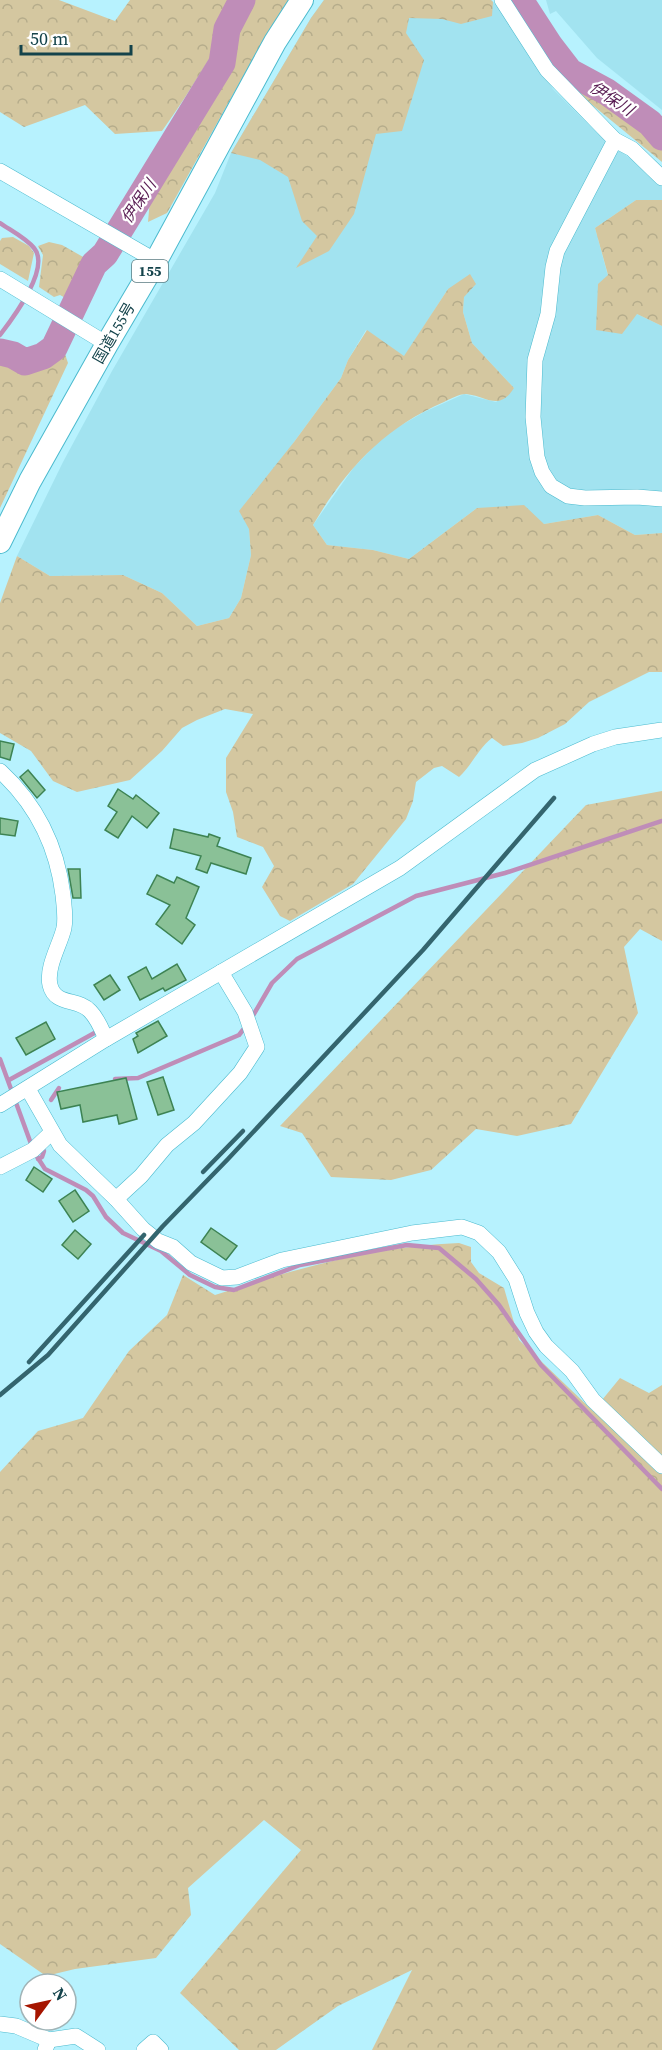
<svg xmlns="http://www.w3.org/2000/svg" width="662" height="2050" font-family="'Source Serif 4','Noto Sans JP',serif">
	<defs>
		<pattern id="forest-crowns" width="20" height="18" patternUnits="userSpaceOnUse" patternTransform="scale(1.5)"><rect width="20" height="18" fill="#d4c7a0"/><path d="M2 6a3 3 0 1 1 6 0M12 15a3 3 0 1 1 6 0" fill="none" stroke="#b5ac8b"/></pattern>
	</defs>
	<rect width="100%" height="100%" fill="#b7f2fe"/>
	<g fill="#a2e3f0">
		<polygon points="324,0 491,0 499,7 553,89 597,133 662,183 662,200 636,200 595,228 608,276 637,314 662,326 662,533 635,535 598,515 544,524 477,508 409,559 373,550 327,545 313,525 354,467 386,434 424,412 464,394 496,402 514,388 472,343 463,312 464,297 448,289 404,357 366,330 348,360 341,378 294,442 249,529 251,555 241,598 229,618 197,626 162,593 123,575 50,576 17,556 63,462 112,371 215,193 231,153 311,18"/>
		<polygon points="546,0 662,0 662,110 597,58 556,11 550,14"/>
	</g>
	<g fill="url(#forest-crowns)">
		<path d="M0,0H59L115,21L130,0H246C218,43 193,88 162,131L115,134L85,105L24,127L0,112Z"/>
		<polygon points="249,0 292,0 269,30 167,213 148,222 151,188 228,63 237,28"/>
		<polygon points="324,0 491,0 493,2 492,16 461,24 442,19 409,18 406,33 424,60 402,131 376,134 354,214 329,251 296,268 317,236 302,221 288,177 260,160 231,153 311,18"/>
		<polygon points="583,66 662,122 662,162 563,81"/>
		<polygon points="636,200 662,200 662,326 637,314 622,334 596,330 598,284 608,275 595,228"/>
		<polygon points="13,237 29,246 34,253 28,281 0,264 0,241 2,238"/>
		<polygon points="49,242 62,245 92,262 71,301 60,295 54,297 39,287 43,255 38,246"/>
		<path d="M470,274L476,284L464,297L463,312L472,343L514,388C499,412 487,396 466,394C459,394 450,399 444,402C384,428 346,469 313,525L327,545L373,550L409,559L477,508L524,505L544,524L598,515L635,535L662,533V672H649L589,702L565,724L538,738L522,743L503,746L492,738C478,749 472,765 459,777L442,766L434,768L416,782L413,801L406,819L353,884L290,921L280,916L262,887L274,866L263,847L237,837L233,812L226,792V758L253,714L225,709L197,720L182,728L162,751L130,780L77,792L53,781L31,751L0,733V603L17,556L50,576L123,575L162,593L197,626L229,618L241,598L251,555L249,529L239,511L294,442L341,378L348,360L367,330L404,356L448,289Z"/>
		<path d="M63,348L68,363L0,508V357C14,359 29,370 43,363C50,360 56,352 63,348Z"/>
		<polygon points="662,791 662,941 640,929 624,947 638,1013 571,1124 517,1136 476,1129 431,1170 391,1180 331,1177 302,1133 280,1126 586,805"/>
		<path d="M459,1243L471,1247V1262L479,1273L504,1288L519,1340L593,1411L620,1378L649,1393L662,1385V2050H372L412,1970L338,2006L276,2050H239L180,1993L301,1850L264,1820L188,1888L191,1915L156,1958L75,1969L46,1976L0,1944V1472L38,1431L83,1418L129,1351L167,1315L183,1275L215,1295C294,1269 375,1246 459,1243Z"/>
	</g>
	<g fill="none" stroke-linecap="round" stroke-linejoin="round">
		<g stroke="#bf8db8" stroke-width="4.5">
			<path d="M0,223C10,230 26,238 34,248C51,268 13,318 0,335"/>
			<polyline points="251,1019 272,983 297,959 416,896 505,873 662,821"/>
			<polyline points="0,1059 34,1152 45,1169 86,1190 93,1196 106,1217 123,1233 161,1251 190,1275 215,1287 234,1290 300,1265 379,1250 407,1245 439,1248 476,1279 499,1305 541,1365 662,1489"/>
			<polyline points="115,1079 138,1078 239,1035 246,1026"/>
			<polyline points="9,1080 98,1031"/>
			<polyline points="51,1100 59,1088"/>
			<polyline points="38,1159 42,1157 44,1151"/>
		</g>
		<g stroke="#bf8db8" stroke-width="27">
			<polyline points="520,0 550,46 570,72 607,92 650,123 662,137"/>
			<polyline points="0,352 13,355 25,362 43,356 54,348 94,264 105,254 222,63 227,29 242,0"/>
		</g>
	</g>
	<g fill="#8ac197" stroke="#3d8353" stroke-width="1.5">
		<polygon points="0,741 14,744 10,760 0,757"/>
		<polygon points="28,770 45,790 37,798 20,777"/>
		<polygon points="118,789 133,799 136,795 159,813 147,828 132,816 118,838 105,830 117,812 108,806"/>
		<polygon points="0,818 18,821 15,836 0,834"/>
		<polygon points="174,829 208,837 209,834 220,838 217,846 251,858 246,874 211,863 207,873 196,869 201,856 170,848"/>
		<polygon points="68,869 80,869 81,898 73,898"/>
		<polygon points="157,875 174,883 177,877 199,887 186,918 195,925 182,944 156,924 170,905 147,894"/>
		<polygon points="177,964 186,980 165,991 163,988 140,1000 128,977 146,967 152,979"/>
		<polygon points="110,975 120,990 104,1000 94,985"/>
		<polygon points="158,1021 167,1036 138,1053 133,1039 138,1036 136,1033"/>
		<polygon points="46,1022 55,1039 26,1055 16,1038"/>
		<polygon points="163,1077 174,1110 158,1115 147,1082"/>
		<polygon points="126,1078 137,1119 119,1124 117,1115 83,1122 80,1105 61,1109 57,1092"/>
		<polygon points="34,1167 52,1179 43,1192 26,1180"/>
		<polygon points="75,1190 89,1211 73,1222 59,1201"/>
		<polygon points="211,1228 237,1246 226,1260 201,1242"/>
		<polygon points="75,1230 91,1244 78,1259 62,1245"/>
	</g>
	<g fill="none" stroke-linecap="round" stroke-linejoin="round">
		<g stroke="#4bbace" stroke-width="16">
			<g id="minor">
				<polyline points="502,0 547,70 615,140 632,149 662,178"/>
				<polyline points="615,140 557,251 553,267 548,314 535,360 533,417 537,457 542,472 551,486 568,496 585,498 637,497 662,499"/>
				<polyline points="0,171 156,261"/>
				<polyline points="0,279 107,344"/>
				<path d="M0,771C37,805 57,846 63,895C64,906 66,917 64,928C60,945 46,967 50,985C55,1006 78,998 90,1011C98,1019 102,1030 106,1039"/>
				<polyline points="28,1089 60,1145 116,1199 143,1229 158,1241 173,1247 191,1263 222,1278 237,1277 282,1260 412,1233 462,1227 479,1233 499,1252 516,1279 527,1313 536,1332 546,1346 572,1371 593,1400 662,1466"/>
				<polyline points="0,1105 106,1039 400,868 535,770 593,744 615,737 662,730"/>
				<polyline points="0,1167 33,1150 52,1132"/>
				<polyline points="116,1199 141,1176 167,1145 194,1123 240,1073 257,1047 245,1012 221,972"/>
				<polyline points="0,2024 16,2026 49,2040 45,2050"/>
				<polyline points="49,2040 76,2036 98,2050"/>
				<polyline points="144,2050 153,2042 161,2050"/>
			</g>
		</g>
		<g stroke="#4bbace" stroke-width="24">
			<polyline id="highway" points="0,542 30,481 107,344 156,261 275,42 302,0"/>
		</g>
		<use href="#minor" stroke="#fff" stroke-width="15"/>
		<use href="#highway" stroke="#fff" stroke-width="22"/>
		<g stroke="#34656e" stroke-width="4.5">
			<polyline points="203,1172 243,1131"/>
			<polyline points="29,1362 144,1235"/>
			<polyline points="0,1395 48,1355 163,1226 228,1159 423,950 554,798"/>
		</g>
	</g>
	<g text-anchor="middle" stroke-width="4.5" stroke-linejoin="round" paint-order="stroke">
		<rect fill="#fff" stroke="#5a7b81" stroke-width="1.5" x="132" y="260" width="36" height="22" rx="4.5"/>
		<g font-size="14" font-weight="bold" fill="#14434b">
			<text x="150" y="276">155</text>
		</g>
		<g font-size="15" fill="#14434b" stroke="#fff">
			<text transform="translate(114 333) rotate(-60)" y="5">国道155号</text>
		</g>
		<g font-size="16" font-style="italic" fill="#581c52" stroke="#fff">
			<text transform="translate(612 98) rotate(33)" y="6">伊保川</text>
			<text transform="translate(138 201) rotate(-56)" y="6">伊保川</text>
		</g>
	</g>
	<g transform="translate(48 2002) rotate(57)"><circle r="28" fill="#ffffff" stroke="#a1b4b7" stroke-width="1.5"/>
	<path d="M0-4.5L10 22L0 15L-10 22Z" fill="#a61500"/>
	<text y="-9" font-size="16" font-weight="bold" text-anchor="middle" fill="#14434b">N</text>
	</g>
	<path d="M21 45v9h110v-9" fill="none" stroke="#14434b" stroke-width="3"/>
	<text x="30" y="45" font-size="18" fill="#14434b" stroke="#ffffff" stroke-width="4.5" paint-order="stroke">50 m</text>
</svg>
